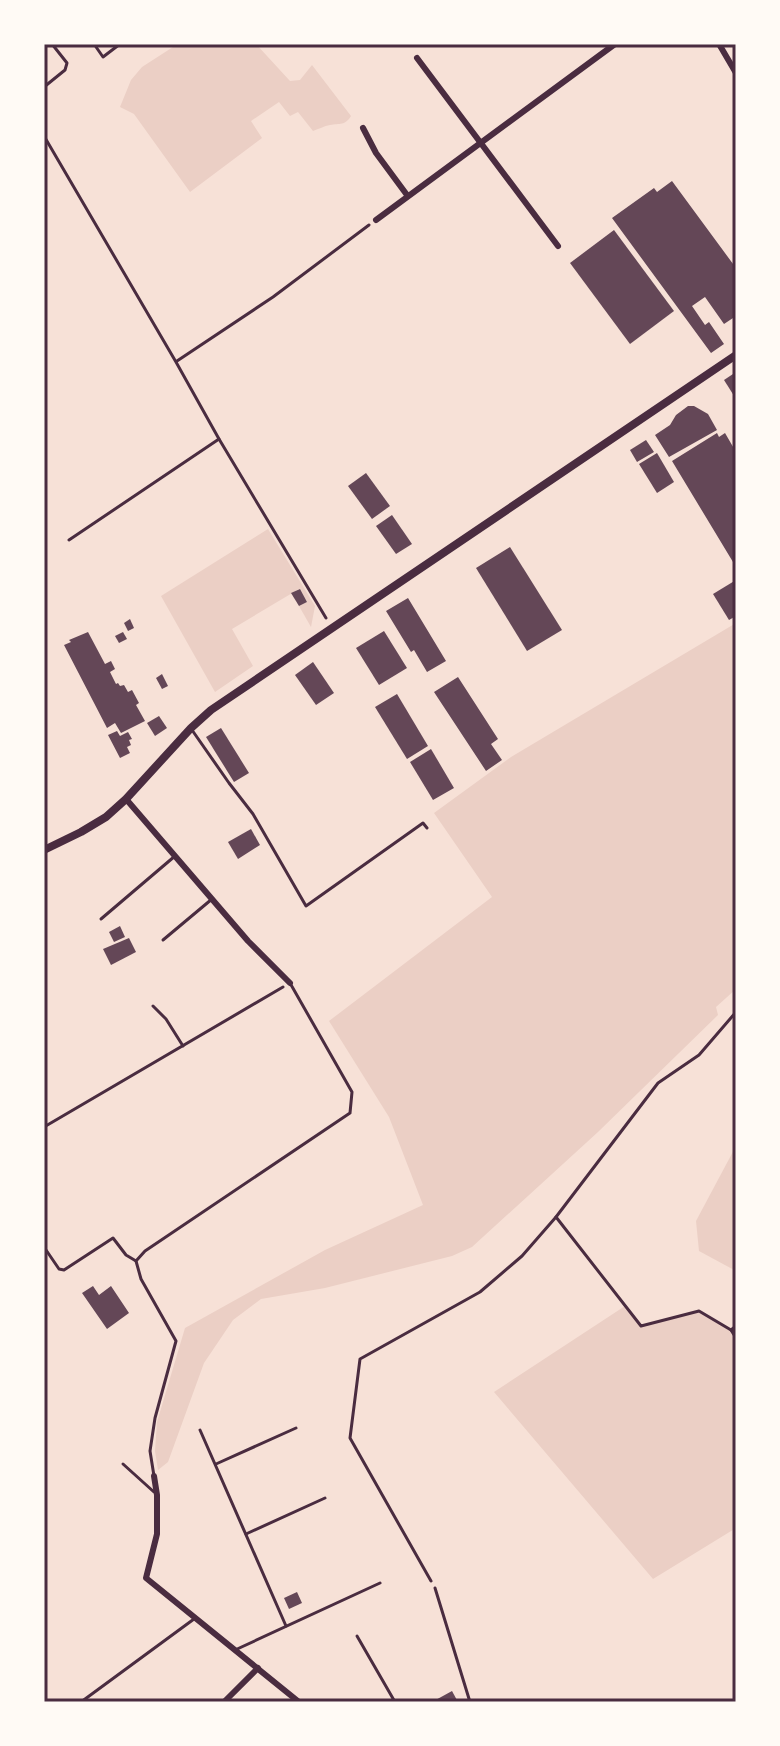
<svg xmlns="http://www.w3.org/2000/svg" width="780" height="1746" font-family="Barlow,sans-serif">
	<rect width="100%" height="100%" fill="#f7e1d7"/>
	<g fill="#ebcfc5">
		<path d="M172,44H256L290,81L300,80L312,65L351,116C345,126 340,123 330,125C324,126 319,129 313,131L298,112L290,116L279,102L251,121L262,138L190,192L134,114L120,107L131,80L142,67L173,47Z"/>
		<polygon points="268,529 315,606 311,627 299,606 307,602 299,589 232,629 253,666 215,692 161,596"/>
		<polygon points="736,623 736,989 716,1007 718,1015 598,1132 472,1247 452,1256 325,1288 261,1299 233,1320 204,1363 168,1462 158,1470 155,1451 157,1422 185,1328 325,1250 423,1205 389,1117 329,1021 492,897 434,813 511,757"/>
		<polygon points="736,1146 736,1271 699,1251 696,1221"/>
		<polygon points="625,1306 641,1326 699,1311 731,1330 736,1338 736,1528 653,1579 494,1392"/>
	</g>
	<g fill="#644757">
		<polygon points="672,181 736,268 736,316 724,324 705,297 692,306 705,325 709,322 724,344 711,353 612,218 654,188 657,192"/>
		<polygon points="614,230 674,311 630,344 570,263"/>
		<polygon points="736,372 736,399 724,380"/>
		<polygon points="688,406 694,406 708,414 717,430 669,457 655,435 670,425 676,415"/>
		<polygon points="717,433 719,437 725,433 736,452 736,567 672,461"/>
		<polygon points="646,440 654,452 637,462 630,450"/>
		<polygon points="657,453 674,482 657,493 639,464"/>
		<polygon points="366,473 390,506 372,519 348,486"/>
		<polygon points="392,515 412,544 396,554 376,526"/>
		<polygon points="510,547 562,630 527,651 476,568"/>
		<polygon points="736,580 736,616 729,620 713,594"/>
		<polygon points="300,589 307,602 299,606 291,593"/>
		<polygon points="408,598 446,661 427,672 414,650 411,652 386,611"/>
		<polygon points="130,619 134,628 128,631 124,623"/>
		<polygon points="384,631 407,668 379,685 356,648"/>
		<polygon points="88,632 105,664 111,661 115,669 110,672 116,684 118,683 120,686 124,685 128,692 132,690 139,703 136,705 145,721 121,733 115,723 107,728 64,645 71,642 69,640"/>
		<polygon points="123,632 127,639 119,643 115,636"/>
		<polygon points="313,662 334,693 316,705 295,675"/>
		<polygon points="162,674 168,686 162,689 156,678"/>
		<polygon points="458,677 498,739 491,744 502,760 486,771 434,692"/>
		<polygon points="397,694 428,746 407,759 375,707"/>
		<polygon points="159,716 167,728 155,736 147,723"/>
		<polygon points="221,728 249,773 234,782 206,737"/>
		<polygon points="117,731 120,736 128,732 132,739 129,740 131,745 127,747 130,753 120,758 108,735"/>
		<polygon points="431,749 454,788 433,800 410,762"/>
		<polygon points="251,829 260,845 238,859 228,842"/>
		<polygon points="120,926 125,937 114,942 109,932"/>
		<polygon points="129,938 136,952 111,965 103,949"/>
		<polygon points="93,1286 99,1295 111,1286 129,1313 107,1329 82,1293"/>
		<polygon points="297,1592 302,1603 289,1609 284,1598"/>
		<polygon points="452,1691 458,1702 432,1702"/>
	</g>
	<g fill="none" stroke-linecap="round" stroke-linejoin="round">
		<g stroke="#4a2c40" stroke-width="3">
			<polyline points="94,44 103,57 120,44"/>
			<polyline points="44,87 65,70 67,63 52,44"/>
			<polyline points="44,136 176,362 219,439 326,618"/>
			<polyline points="177,361 273,297 369,225"/>
			<polyline points="69,540 219,439"/>
			<polyline points="153,1006 166,1019 183,1046"/>
			<polyline points="44,1127 283,987"/>
			<polyline points="736,1326 731,1330 736,1338"/>
			<polyline points="731,1330 699,1311 641,1326 556,1217 658,1083 699,1055 736,1012"/>
			<polyline points="431,1581 350,1438 360,1359 480,1292 522,1256 556,1217"/>
		</g>
		<g stroke="#4a2c40" stroke-width="3">
			<polyline points="192,730 229,783 253,814 306,906 423,823 427,828"/>
			<polyline points="101,919 175,856"/>
			<polyline points="163,940 212,899"/>
			<polyline points="44,1247 59,1269 64,1270 113,1238 126,1255 136,1261"/>
			<polyline points="200,1430 286,1626"/>
			<polyline points="123,1464 154,1492"/>
			<polyline points="216,1464 296,1428"/>
			<polyline points="154,1476 150,1451 155,1418 176,1341 141,1279 136,1261 145,1251 350,1113 352,1092 290,983"/>
			<polyline points="246,1534 325,1498"/>
			<polyline points="435,1588 470,1702"/>
			<polyline points="357,1636 395,1702"/>
			<polyline points="235,1650 380,1583"/>
			<polyline points="81,1702 194,1619"/>
			<polyline points="732,1702 736,1700"/>
		</g>
		<g stroke="#4a2c40" stroke-width="6">
			<polyline points="719,44 736,73"/>
			<polyline points="417,58 558,246"/>
			<polyline points="363,128 376,153 407,195"/>
			<polyline points="376,220 615,44"/>
			<polyline points="126,799 248,941 290,983"/>
			<polyline points="154,1476 157,1495 157,1534 146,1578 299,1702"/>
			<polyline points="224,1702 258,1668"/>
		</g>
		<polyline stroke="#4a2c40" stroke-width="8" points="44,850 81,832 106,817 126,799 191,728 211,710 736,355"/>
	</g>
	<rect width="780" height="1746" fill="none" stroke="#fffaf5" stroke-width="92"/>
	<rect x="46" y="46" width="688" height="1654" fill="none" stroke="#4a2c40" stroke-width="3"/>
</svg>
